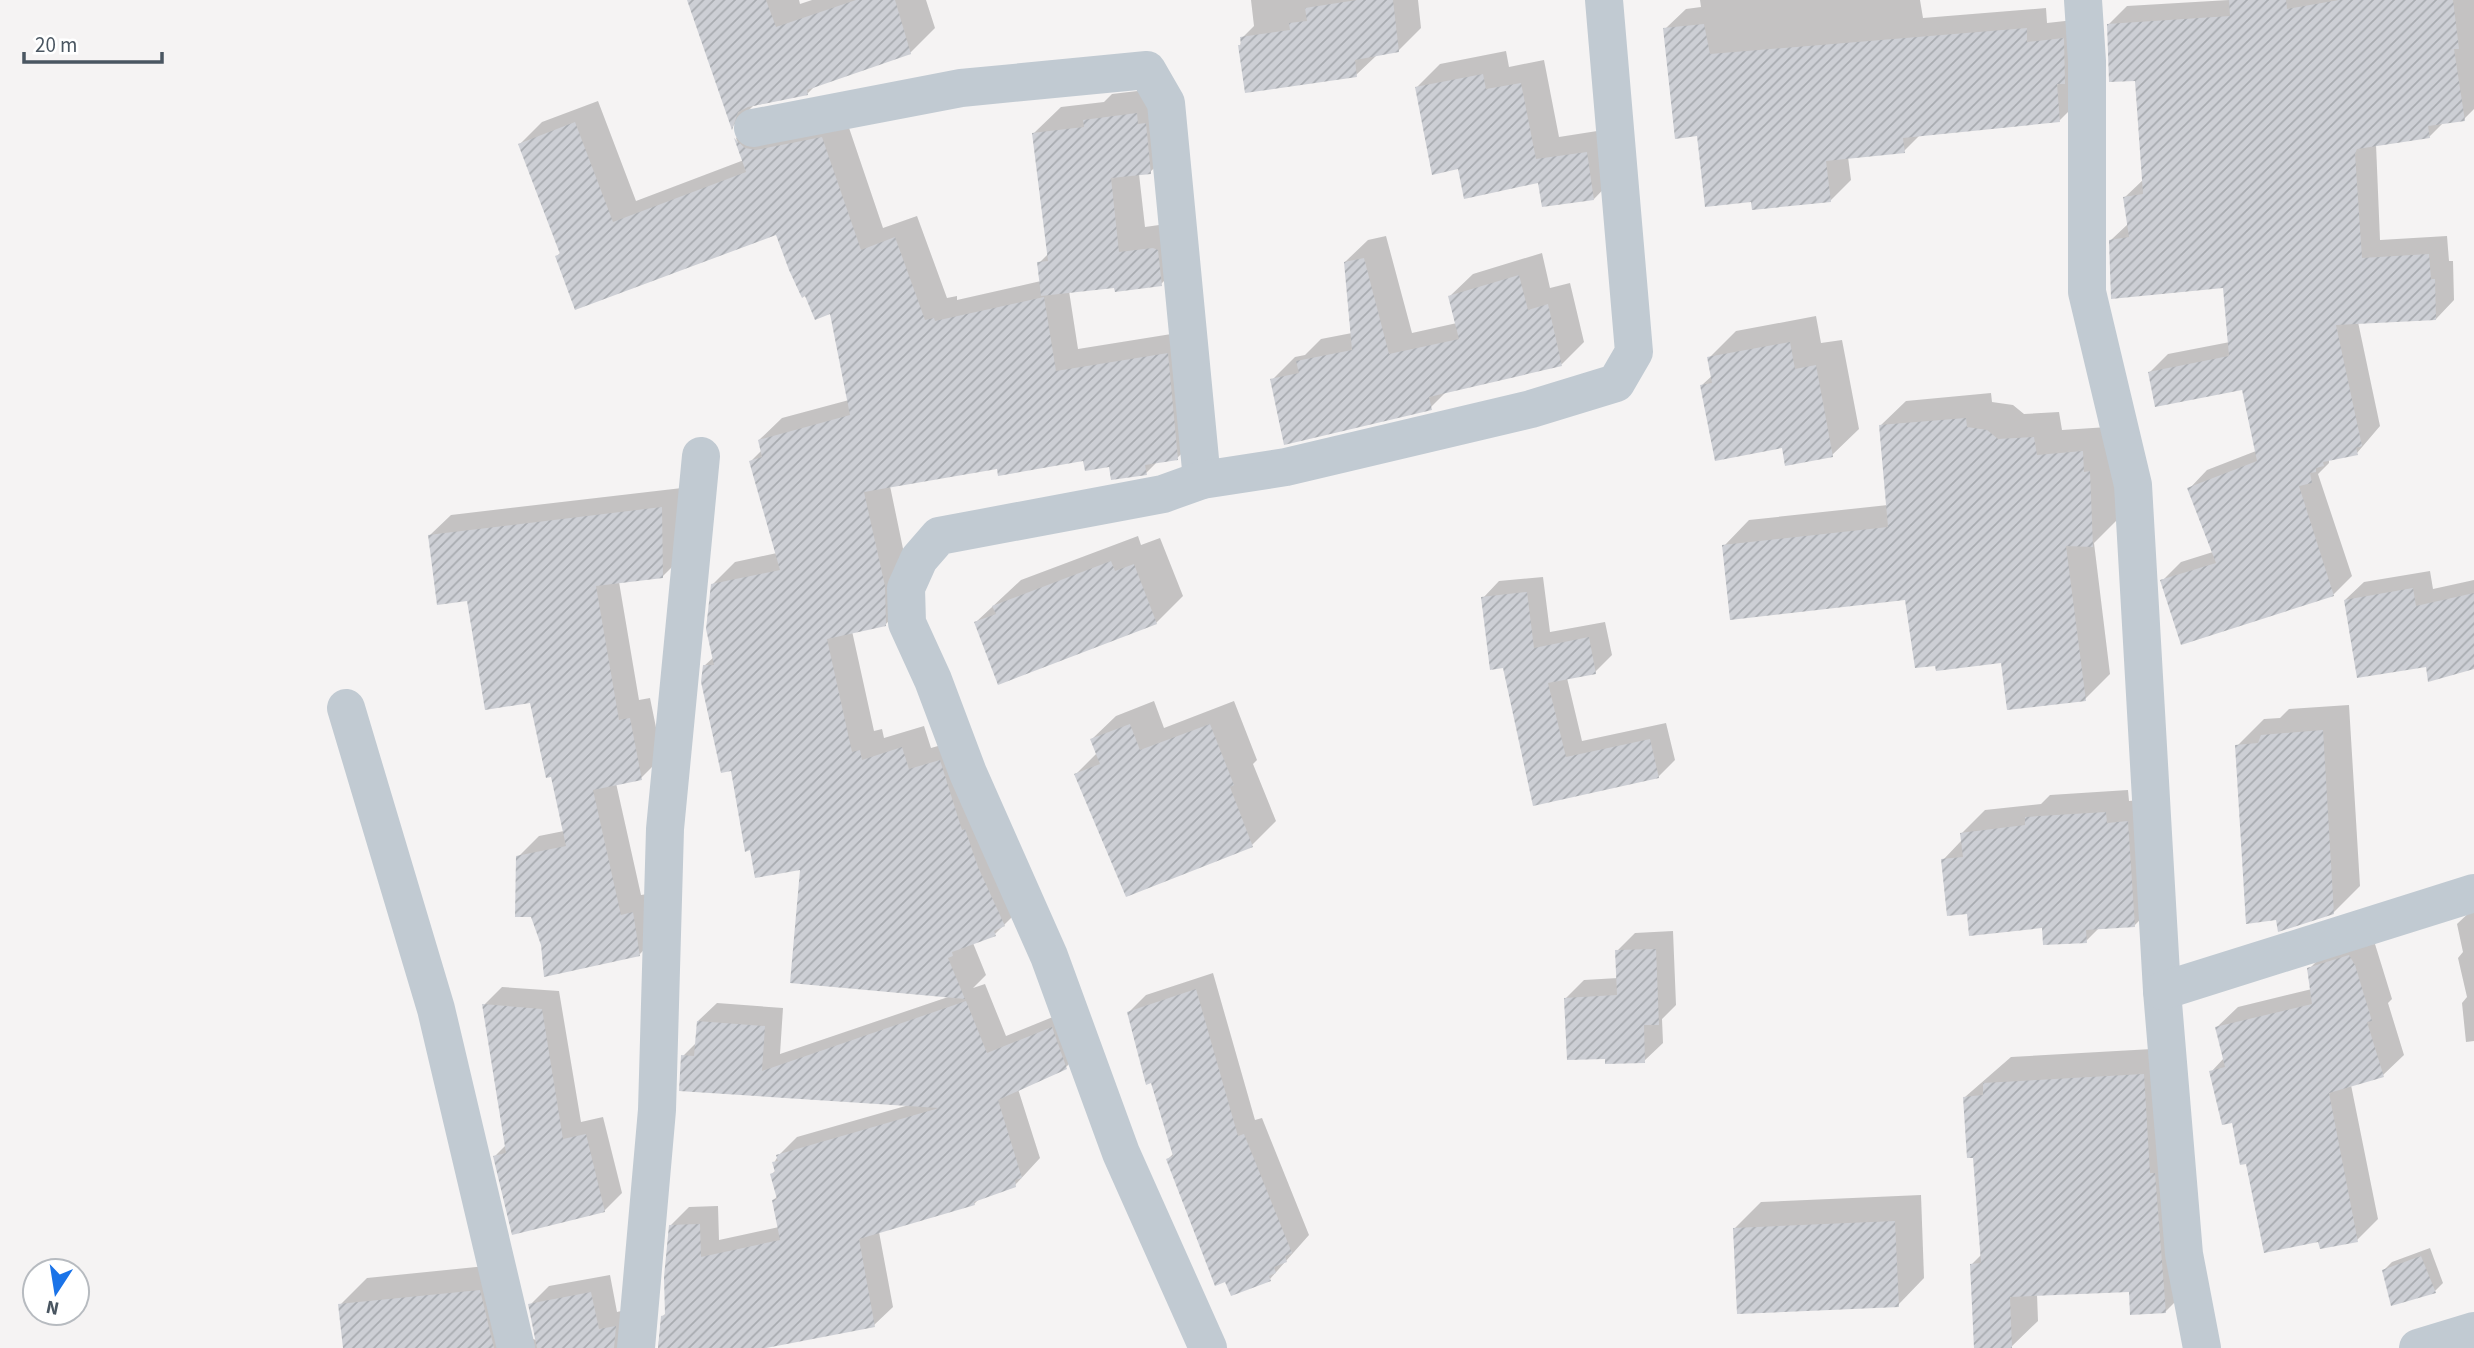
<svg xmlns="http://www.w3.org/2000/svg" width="2474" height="1348" font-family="'Source Sans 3',sans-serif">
	<defs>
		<pattern id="building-hatch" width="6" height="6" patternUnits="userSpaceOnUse" patternTransform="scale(1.75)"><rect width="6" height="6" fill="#cdcfd5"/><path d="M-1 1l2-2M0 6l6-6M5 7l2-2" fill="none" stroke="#a8abb0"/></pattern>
	</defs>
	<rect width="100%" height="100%" fill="#f5f3f3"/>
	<g fill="#0003">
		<polygon points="689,0 799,0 800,4 812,0 926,0 935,28 910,53 816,85 807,94 753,106 732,127"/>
		<polygon points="1251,0 1418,0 1421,28 1398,51 1377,55 1356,75 1240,46 1242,38 1254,26"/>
		<polygon points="1700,0 1920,0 1923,18 2046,8 2047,23 2083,19 2080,100 2060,120 1921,134 1904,151 1848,157 1851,180 1830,201 1699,134 1665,29 1686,9 1701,7"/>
		<polygon points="2229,0 2474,0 2474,109 2464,119 2444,122 2429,137 2376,144 2380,240 2447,236 2449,261 2453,261 2454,300 2436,319 2358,322 2380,426 2357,453 2329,459 2329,463 2318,474 2352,576 2334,594 2182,642 2162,581 2181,562 2213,552 2189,489 2207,470 2256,451 2243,388 2150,372 2168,354 2230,342 2225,286 2111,240 2129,223 2124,198 2144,179 2137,79 2108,25 2127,6"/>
		<polygon points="1506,51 1509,67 1544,60 1559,137 1610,129 1617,175 1594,199 1539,181 1459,167 1417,87 1440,64"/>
		<polygon points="1163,88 1177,146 1150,172 1139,174 1145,227 1180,222 1187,258 1161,284 1069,291 1078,349 1190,331 1200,436 1177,458 1158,461 1146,473 1085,459 998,467 890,486 906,563 907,602 885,625 852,631 874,731 882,729 884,738 924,726 931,748 962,739 1026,903 995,934 973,943 986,975 973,988 985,984 1006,1036 1070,1010 1084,1049 1066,1067 1018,1089 1040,1158 1015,1185 980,1198 974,1204 879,1232 893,1307 874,1325 751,1348 658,1348 662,1317 667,1312 671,1225 689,1207 718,1206 719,1240 779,1227 773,1200 778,1196 772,1174 776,1170 774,1163 778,1156 797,1137 909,1105 683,1056 697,1042 698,1021 717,1003 783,1008 780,1054 951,996 802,868 732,769 704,666 714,657 712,585 735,562 777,553 751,461 762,450 759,440 782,418 849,400 832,312 777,232 557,256 561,252 520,144 542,122 598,101 636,201 744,160 736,138 758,117 845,116 883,228 917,216 947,298 957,296 957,300 1041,281 1039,263 1049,253 1034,133 1061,107 1104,102 1112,94"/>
		<polygon points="1386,236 1412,333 1457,323 1450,296 1473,274 1542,253 1550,288 1570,283 1584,342 1562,364 1447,391 1429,409 1272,380 1295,357 1305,355 1321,339 1352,333 1345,262 1368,240"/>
		<polygon points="1816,316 1821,343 1842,340 1859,429 1832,455 1783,446 1702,385 1713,375 1709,358 1736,331"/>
		<polygon points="1991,393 1992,402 2013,405 2024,414 2059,412 2062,430 2108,427 2114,447 2118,519 2094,543 2110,674 2085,699 2003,661 1907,599 1724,546 1749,520 1888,505 1880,426 1906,401"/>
		<polygon points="682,488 683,556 662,577 619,582 639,700 650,698 662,757 641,778 616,783 641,895 654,893 659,934 639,955 543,945 518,857 539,836 564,831 552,776 531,701 430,535 451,515"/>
		<polygon points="1138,536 1141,545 1160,538 1183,596 1156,623 976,622 1021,580"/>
		<polygon points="2430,571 2433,589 2474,580 2474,667 2427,665 2345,600 2364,582"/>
		<polygon points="1543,577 1550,632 1605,622 1612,655 1595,672 1567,678 1582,741 1666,723 1675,760 1658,777 1534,804 1505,666 1483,598 1499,581"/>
		<polygon points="1154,701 1164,728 1234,701 1257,760 1253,764 1276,821 1252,845 1076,774 1097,753 1092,739 1116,716"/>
		<polygon points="2349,705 2360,886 2334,912 2237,746 2264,719 2280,718 2289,709"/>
		<polygon points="2128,790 2129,801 2151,799 2157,902 2134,926 2099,928 2086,941 2044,926 1969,912 1943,860 1962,840 1962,833 1985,810 2041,804 2050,795"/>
		<polygon points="2474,908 2474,1041 2466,1042 2462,1003 2467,997 2458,958 2463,952 2457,924"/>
		<polygon points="1673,931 1676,1005 1662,1019 1663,1043 1644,1061 1607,1057 1566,998 1584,980 1618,978 1617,951 1635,933"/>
		<polygon points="2375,944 2392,999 2388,1003 2404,1055 2383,1075 2351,1085 2378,1219 2357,1240 2319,1240 2248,1162 2233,1120 2211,1072 2224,1058 2217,1027 2238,1007 2312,989 2309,969 2330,948"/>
		<polygon points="1213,973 1255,1120 1262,1118 1309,1235 1270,1279 1168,1159 1174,1153 1129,1012 1146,995"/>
		<polygon points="502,987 559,991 581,1122 603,1117 622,1193 604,1211 495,1156 507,1144 484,1005"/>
		<polygon points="2170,1048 2192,1285 2165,1312 2130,1290 2037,1294 2038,1321 2011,1347 1976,1348 1972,1264 1982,1254 1975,1156 1965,1097 2011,1057"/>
		<polygon points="1921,1195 1924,1278 1898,1305 1734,1229 1761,1202"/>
		<polygon points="2430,1248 2443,1283 2435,1291 2384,1270 2392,1262"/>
		<polygon points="506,1264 527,1337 536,1340 530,1305 549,1286 610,1275 617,1312 634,1308 643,1348 345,1348 340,1305 367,1278"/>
	</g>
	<g fill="url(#building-hatch)">
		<polygon points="687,0 766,0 776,27 856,0 895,0 911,54 807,90 808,95 748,107 738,112 732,130"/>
		<polygon points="1357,0 1393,0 1399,52 1355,60 1357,77 1245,93 1238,45 1241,45 1240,37 1290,30 1289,23 1307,21 1305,8"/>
		<polygon points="2229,0 2286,0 2287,9 2339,0 2453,0 2459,49 2454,49 2465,121 2428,126 2430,138 2357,149 2355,154 2362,258 2429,254 2431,279 2435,279 2436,320 2336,325 2362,446 2356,448 2358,455 2323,462 2324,466 2316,468 2316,472 2310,473 2312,483 2299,486 2334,596 2181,645 2160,580 2216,563 2187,488 2257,461 2242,390 2155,407 2148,372 2229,356 2223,288 2111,299 2109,240 2129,237 2123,197 2143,194 2135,81 2109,82 2107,24 2230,16"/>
		<polygon points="1704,24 1710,54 2027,28 2027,42 2064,38 2065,84 2057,84 2060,122 1903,138 1905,153 1826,161 1831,202 1752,210 1751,202 1705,207 1697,136 1675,139 1663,28"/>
		<polygon points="1483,74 1486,89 1521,83 1536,159 1587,152 1594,200 1542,207 1538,183 1464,199 1458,169 1432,175 1415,87"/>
		<polygon points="1137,113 1138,124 1146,123 1151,174 1111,178 1119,252 1153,248 1158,250 1162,286 1115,292 1114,288 1041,296 1037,262 1048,261 1032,133 1084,127 1083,120"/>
		<polygon points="575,122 613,222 746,172 734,138 745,148 756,150 822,137 861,250 895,237 925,320 934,318 935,321 1044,297 1056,371 1168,353 1178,460 1145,465 1147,475 1111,480 1109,467 1085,471 1083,461 998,476 997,469 864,492 885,586 886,626 827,639 852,752 860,750 862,760 902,747 909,769 940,760 962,830 965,829 978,867 1005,926 994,931 996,936 952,952 953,956 948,958 965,999 790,983 800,870 755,878 750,850 745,852 731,771 721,773 701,682 703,665 714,665 706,629 711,584 780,570 749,461 762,457 758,440 850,415 830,314 815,320 805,296 802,298 789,270 776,235 575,310 555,256 560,254 518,144"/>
		<polygon points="1364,258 1389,354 1459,339 1448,296 1519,275 1528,310 1548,304 1562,366 1429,397 1432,410 1284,445 1270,379 1299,373 1296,361 1352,350 1344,262"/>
		<polygon points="1790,342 1795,369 1816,365 1833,457 1785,466 1782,448 1715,461 1700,385 1712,383 1707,357"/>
		<polygon points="1966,418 1967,427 1987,430 1998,439 2034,437 2037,455 2083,451 2084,472 2090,471 2093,547 2066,546 2086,701 2007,710 2001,663 1936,671 1935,666 1915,668 1905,600 1730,620 1722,545 1888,527 1879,425"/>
		<polygon points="662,507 663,578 596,586 619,720 630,718 642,780 593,790 621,915 633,912 640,956 544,977 541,945 531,917 515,917 516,856 566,846 551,777 546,778 530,703 485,710 467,601 437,605 428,535"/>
		<polygon points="1111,561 1115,571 1134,564 1157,624 998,685 974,622 996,614 992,606"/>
		<polygon points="2413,588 2416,606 2474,593 2474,669 2428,682 2426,667 2357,678 2344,600"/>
		<polygon points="1527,592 1534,648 1589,637 1596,674 1548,683 1566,757 1650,739 1659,778 1533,806 1503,668 1490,670 1481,597"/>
		<polygon points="1130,724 1140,750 1210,724 1234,785 1230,787 1253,847 1126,897 1074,774 1100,764 1090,739"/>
		<polygon points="2323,730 2334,914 2278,932 2276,920 2246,924 2235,745 2258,743 2261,735"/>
		<polygon points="2106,812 2107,823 2128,821 2135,927 2086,930 2087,943 2043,945 2042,928 1969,936 1967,914 1947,916 1941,859 1963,857 1960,833 2025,825 2025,817"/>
		<polygon points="1656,949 1659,1025 1644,1025 1645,1063 1605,1064 1605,1059 1567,1060 1564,998 1617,995 1615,950"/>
		<polygon points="2349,955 2355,965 2372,1021 2367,1022 2384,1077 2329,1093 2358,1242 2320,1249 2318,1242 2264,1253 2246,1164 2240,1165 2232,1123 2222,1125 2209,1071 2225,1067 2215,1027 2312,1004 2307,968"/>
		<polygon points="1196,989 1238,1136 1244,1134 1292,1253 1285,1256 1287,1262 1274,1267 1276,1273 1269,1276 1271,1281 1231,1296 1225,1282 1215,1286 1166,1159 1173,1156 1151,1083 1146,1085 1127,1012"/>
		<polygon points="966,1001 987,1053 1052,1027 1067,1069 998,1100 1022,1178 1015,1180 1016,1187 974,1202 975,1205 859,1239 875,1327 766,1348 658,1348 661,1316 665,1315 664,1277 669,1225 700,1224 701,1257 780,1240 772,1200 777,1199 770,1174 775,1172 772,1162 778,1161 776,1155 939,1108 679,1091 681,1055 694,1056 697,1021 765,1026 762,1071"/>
		<polygon points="482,1004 542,1009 563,1139 586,1134 605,1212 512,1235 493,1156 506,1153"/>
		<polygon points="2144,1074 2150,1173 2155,1173 2166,1313 2130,1315 2129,1292 2010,1297 2012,1348 1974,1348 1970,1264 1981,1263 1973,1158 1967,1158 1963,1097 1983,1095 1983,1083"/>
		<polygon points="1895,1221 1899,1307 1737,1314 1733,1228"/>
		<polygon points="2421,1256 2436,1293 2391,1306 2382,1270"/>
		<polygon points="480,1290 494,1348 343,1348 338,1304"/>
		<polygon points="591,1292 599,1329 616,1326 614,1348 537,1348 528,1304"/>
	</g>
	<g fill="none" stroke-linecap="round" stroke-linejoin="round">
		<g stroke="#c1cad2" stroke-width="38">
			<polyline points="2083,0 2087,61 2087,292 2133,485 2162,991 2184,1254 2202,1348"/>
			<polyline points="753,128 961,88 1147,70 1166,103 1202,480"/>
			<polyline points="346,708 436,1009 516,1348"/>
			<polyline points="2162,991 2474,893"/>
			<polyline points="636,1348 657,1110 665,829 701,456"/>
			<polyline points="1208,1348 1121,1153 1049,956 968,773 933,680 907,623 906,588 919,559 939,536 1163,494 1202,480 1286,467 1531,409 1616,383 1634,352 1604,0"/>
			<polyline points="2418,1348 2474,1331"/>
		</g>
	</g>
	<g transform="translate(56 1292) rotate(192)"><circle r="33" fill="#ffffff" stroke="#b7bbc0" stroke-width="2"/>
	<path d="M0-5L12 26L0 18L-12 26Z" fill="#1a73e8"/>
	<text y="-10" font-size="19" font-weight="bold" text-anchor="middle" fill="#4a5661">N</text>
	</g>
	<path d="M24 52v10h138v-10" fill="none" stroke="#4a5661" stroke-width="3.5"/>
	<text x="35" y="52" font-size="21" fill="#4a5661" stroke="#ffffff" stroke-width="5" paint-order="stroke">20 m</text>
</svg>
